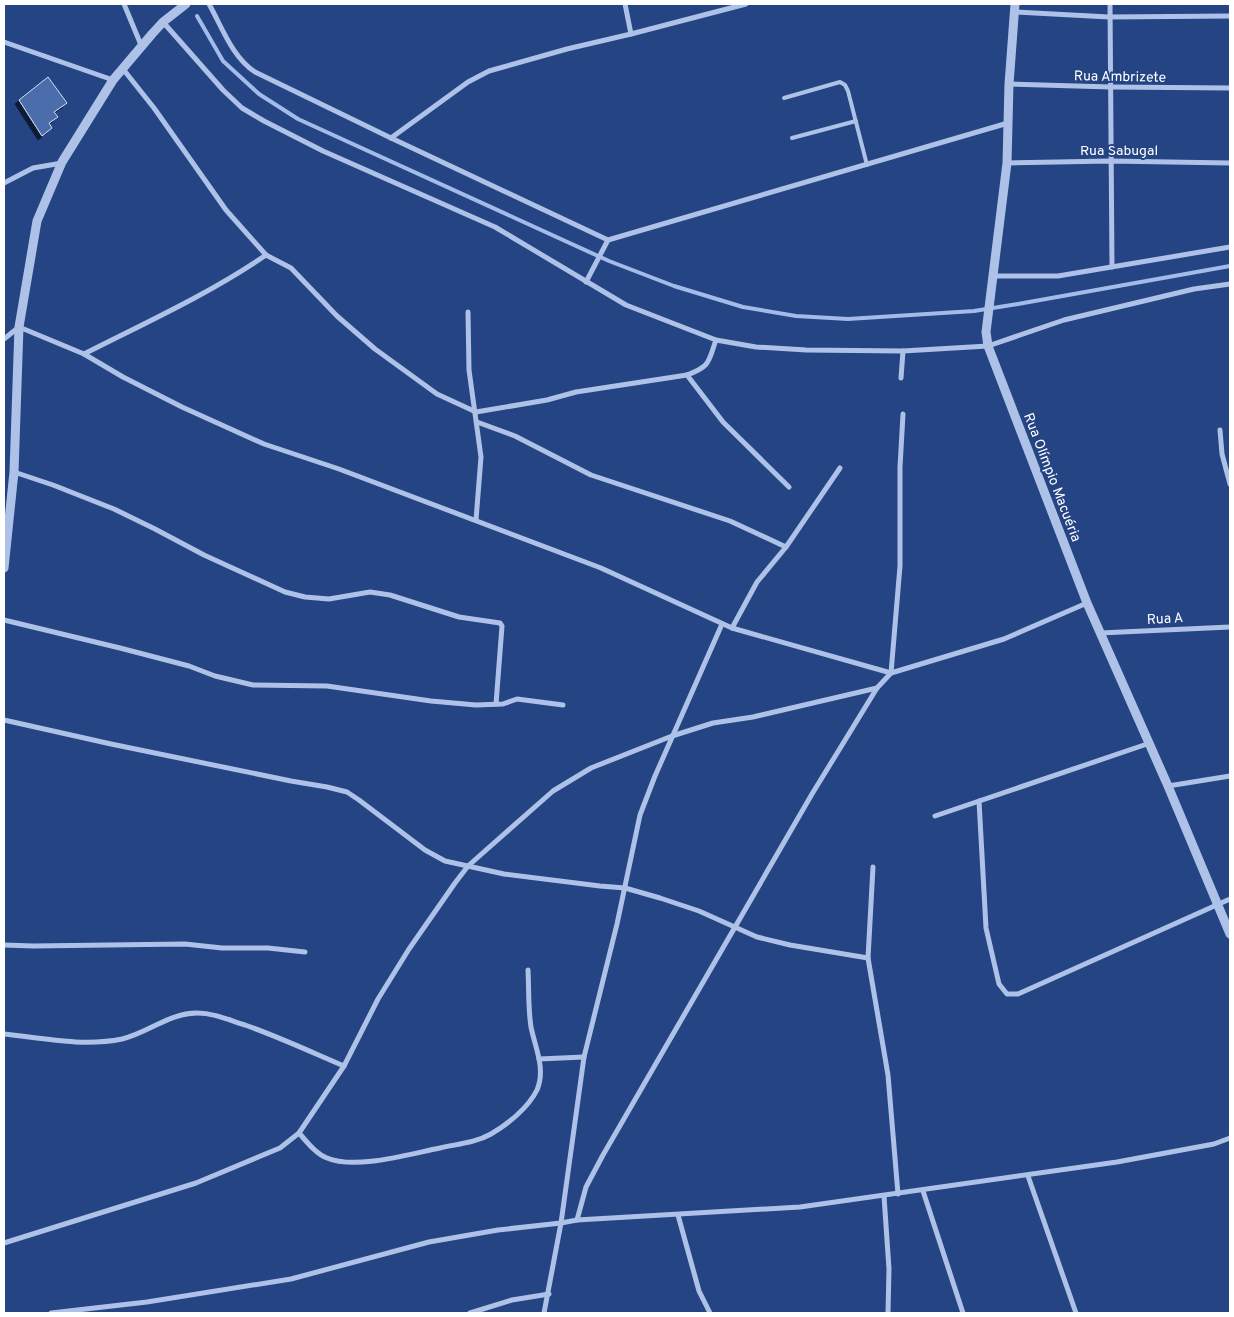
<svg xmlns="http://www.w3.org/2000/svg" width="1234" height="1317" font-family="Overpass,sans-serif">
	<defs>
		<filter id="shadow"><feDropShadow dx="-4" dy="4" stdDeviation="0" flood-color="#0009"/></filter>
	</defs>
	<rect width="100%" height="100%" fill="#244484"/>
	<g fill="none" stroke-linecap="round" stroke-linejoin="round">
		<polyline stroke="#a2bbe9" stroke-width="4" points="197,16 223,61 259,94 298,119 609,261 674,286 743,307 796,316 848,319 974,311 1018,304 1230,266"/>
	</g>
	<polygon fill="#4c6dac" stroke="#d1def6" filter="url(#shadow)" points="48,77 67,103 54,112 58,117 49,123 52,128 42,136 19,100"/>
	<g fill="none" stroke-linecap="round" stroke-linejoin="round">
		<g stroke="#aec2e8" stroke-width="4">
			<polyline points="784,98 840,82 845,85 848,91 867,165"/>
			<polyline points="792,138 856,121"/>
		</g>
		<g stroke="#aec2e8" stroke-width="5">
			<polyline points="124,4 141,45"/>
			<path d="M209,4C222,27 232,57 255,72L391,138L608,240L1008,123"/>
			<polyline points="625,4 631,34"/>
			<polyline points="1110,4 1112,267"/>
			<polyline points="1014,12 1109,17 1230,16"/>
			<polyline points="163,22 223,90 242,108 264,121 323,151 495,227 626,305 716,340 756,347 806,350 903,351 988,346 1064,320 1194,289 1230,284"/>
			<polyline points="4,42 113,80"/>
			<path d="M123,69L154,108L226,210L266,255L291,268L337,316L375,349L437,394L476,412L547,400L576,392L687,375C711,366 708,362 716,340"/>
			<polyline points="1009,84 1111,87 1230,88"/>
			<polyline points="391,138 468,82 489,71 567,49 631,34 746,4"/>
			<polyline points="1007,163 1110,161 1230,163"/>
			<polyline points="4,183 33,168 62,163"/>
			<polyline points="994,276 1058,276 1230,247"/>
			<polyline points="586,282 608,240"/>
			<polyline points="468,312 469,370 481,457 476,520"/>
			<polyline points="4,339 19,327 84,354 123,377 182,407 264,444 339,469 601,568 732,628 891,673 1004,639 1087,603"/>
			<path d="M84,354C145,323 209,294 266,255"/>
			<polyline points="687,375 723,422 789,487"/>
			<polyline points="901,378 903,351"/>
			<polyline points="477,422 515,436 591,475 730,521 786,547"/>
			<polyline points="1220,430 1222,454 1230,484"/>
			<polyline points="14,472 53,485 114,509 155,529 204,555 285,592 305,597 329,599 370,592 390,595 459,617 500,623 502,626 496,704"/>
			<polyline points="4,620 120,648 189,666 215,676 253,685 327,686 431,701 476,705 503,704 517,699 563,705"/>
			<polyline points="732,628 757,582 786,547 840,468"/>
			<polyline points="1100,633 1230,627"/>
			<polyline points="4,720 111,744 291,781 327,787 347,792 359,800 425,850 445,861 504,874 600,886 625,888 660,898 699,911 757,937 790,945 868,958"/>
			<polyline points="1168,786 1230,776"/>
			<polyline points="979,801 986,928 999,984 1007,994 1018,994 1230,899"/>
			<polyline points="935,816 1150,743"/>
			<polyline points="873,867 868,958 888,1075 898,1194"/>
			<polyline points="4,945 33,946 185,944 222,948 268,948 305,952"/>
			<path d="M4,1034C42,1038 83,1047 122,1039C148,1033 169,1013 197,1013C214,1013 229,1020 245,1025C279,1037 311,1052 344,1066"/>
			<polyline points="539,1059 584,1057"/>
			<path d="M299,1133C307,1142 316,1154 327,1158C356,1170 409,1154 440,1148C457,1144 475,1143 491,1134C508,1124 528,1108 537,1090C546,1069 535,1047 531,1027C528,1008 529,988 528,970"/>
			<polyline points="1028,1176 1076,1313"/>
			<polyline points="923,1191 963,1313"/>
			<polyline points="884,1196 889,1269 888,1313"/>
			<polyline points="678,1215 699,1291 710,1313"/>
			<polyline points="577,1220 586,1187 603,1155 812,794 877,688"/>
			<polyline points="4,1243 196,1183 280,1148 299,1133 344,1066 378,999 409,949 455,883 468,866 553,791 591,768 672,736 713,723 753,717 877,688 891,673 900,566 900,467 903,414"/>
			<polyline points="51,1313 147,1302 291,1279 429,1242 498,1230 561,1223 577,1220 800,1207 1117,1162 1214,1144 1230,1138"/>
			<polyline points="470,1313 512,1300 549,1294"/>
			<polyline points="544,1313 561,1223 584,1057 617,924 640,815 655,776 722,624"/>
		</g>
		<g stroke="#aec2e8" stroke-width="9">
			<polyline points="1015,4 1009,84 1007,163 986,332 988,346 1087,603 1168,786 1230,934"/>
			<polyline points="4,568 14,472 19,327 37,221 62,162 113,80 152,34 163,22 186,4"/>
		</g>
	</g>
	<g text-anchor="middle" stroke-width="4" stroke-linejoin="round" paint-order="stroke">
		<g font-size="14" fill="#fff" stroke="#244484">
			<text transform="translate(1120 76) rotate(1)" y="5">Rua Ambrizete</text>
			<text x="1119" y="155">Rua Sabugal</text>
			<text transform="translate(1053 477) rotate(69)" y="5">Rua Olímpio Macuéria</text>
			<text transform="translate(1165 618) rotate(-3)" y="5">Rua A</text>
		</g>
	</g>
	<rect width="1234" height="1317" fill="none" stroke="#ffffff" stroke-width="10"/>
</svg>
